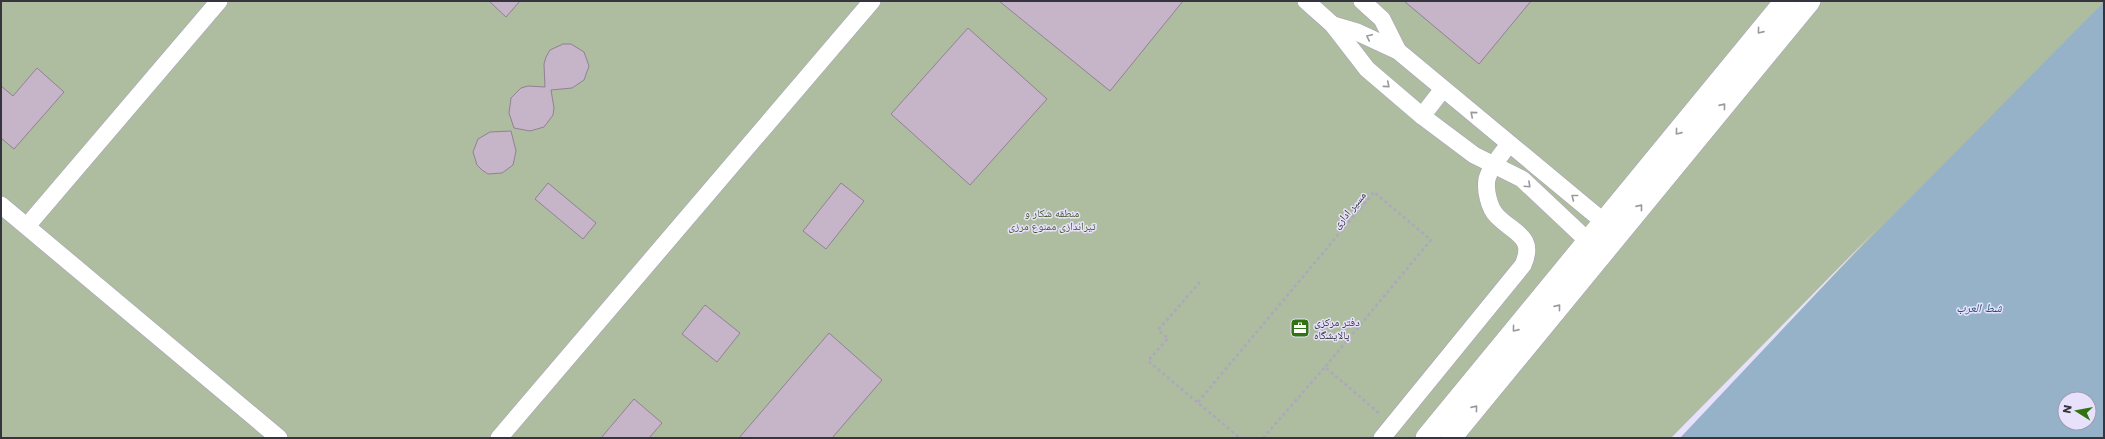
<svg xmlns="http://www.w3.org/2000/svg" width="2105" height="439" font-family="Poppins,'Noto Naskh Arabic',sans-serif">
	<rect width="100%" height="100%" fill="#e7e1fc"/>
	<path fill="#aebca0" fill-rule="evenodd" d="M1,1H2104V438H1ZM2065,399H2089V423H2065Z"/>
	<path fill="#96b2c8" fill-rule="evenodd" d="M2104,2V438H1673ZM2065,399H2089V423H2065Z"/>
	<polygon fill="#e7e1fc" points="1878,228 1680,438 1671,438 1672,437"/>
	<g fill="#c6b4c9" stroke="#928194">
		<polygon points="489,1 520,1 506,17"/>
		<polygon points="999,1 1183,1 1110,91"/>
		<polygon points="1404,1 1531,1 1479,64"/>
		<polygon points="968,28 1047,99 970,185 891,114"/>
		<polygon points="563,44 571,44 584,52 589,66 584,80 572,88 551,90 554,108 553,115 544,127 530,131 514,128 509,113 511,98 521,88 528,86 545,87 544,64 546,57 550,50"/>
		<polygon points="37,68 64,92 14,149 1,138 1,86 13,96"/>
		<polygon points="511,131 516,151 513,165 502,173 488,174 482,170 477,165 473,152 478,139 490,132"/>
		<polygon points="548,183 596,223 583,239 535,199"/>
		<polygon points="841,183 864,201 826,249 803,231"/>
		<polygon points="705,305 740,333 717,362 682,334"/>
		<polygon points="829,333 882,380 832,438 739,438"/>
		<polygon points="634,399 662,423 649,438 601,438"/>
	</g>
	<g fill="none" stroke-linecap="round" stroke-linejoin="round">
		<g stroke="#a7a2ba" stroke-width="18">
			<g id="minor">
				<polyline points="1306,1 1333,25 1367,69 1422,116 1474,155 1522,179 1588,241"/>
				<polyline points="1362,1 1382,19 1398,51"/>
				<polyline points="1333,25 1357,32 1398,51 1604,222"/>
				<polyline points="1422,116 1443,89"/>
				<polyline points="1,205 279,438"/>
				<polyline points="27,226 219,1"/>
				<polyline points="499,438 872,1"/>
				<path d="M1382,438L1523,265C1536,236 1513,233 1497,216C1489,208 1485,190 1487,179C1490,167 1502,154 1509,144"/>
			</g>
		</g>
		<g stroke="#a7a2ba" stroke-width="22">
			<g id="major">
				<polyline points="1426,438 1785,1"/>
				<polyline points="1451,438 1810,1"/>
			</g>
		</g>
		<g stroke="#aca8bd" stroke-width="2.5" stroke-dasharray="3 3" stroke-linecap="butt">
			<polyline points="1200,282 1158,330 1168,338 1148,361 1240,438"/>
			<polyline points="1198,402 1374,192 1431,240 1325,367"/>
			<polyline points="1263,438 1325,367 1380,414"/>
		</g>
		<use href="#minor" stroke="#fff" stroke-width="17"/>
		<use href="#major" stroke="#fff" stroke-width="21"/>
	</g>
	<defs><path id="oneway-chevron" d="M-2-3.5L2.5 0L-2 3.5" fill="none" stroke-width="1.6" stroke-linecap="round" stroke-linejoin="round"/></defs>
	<g stroke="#9a9a9e">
		<use href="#oneway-chevron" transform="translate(1760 31) rotate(129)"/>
		<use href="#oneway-chevron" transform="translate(1369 37) rotate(-155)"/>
		<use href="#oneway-chevron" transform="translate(1387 85) rotate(40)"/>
		<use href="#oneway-chevron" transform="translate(1723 106) rotate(-51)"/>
		<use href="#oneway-chevron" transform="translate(1473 114) rotate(-140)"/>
		<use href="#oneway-chevron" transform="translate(1678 132) rotate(129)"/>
		<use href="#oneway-chevron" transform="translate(1528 185) rotate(43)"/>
		<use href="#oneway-chevron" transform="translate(1574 197) rotate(-142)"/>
		<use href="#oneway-chevron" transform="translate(1640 207) rotate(-51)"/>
		<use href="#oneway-chevron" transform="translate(1558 307) rotate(-51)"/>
		<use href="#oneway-chevron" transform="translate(1515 329) rotate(129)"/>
		<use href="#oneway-chevron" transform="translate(1475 408) rotate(-51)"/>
	</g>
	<defs>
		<g id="office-square" transform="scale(1)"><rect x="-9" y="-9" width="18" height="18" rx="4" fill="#317310" stroke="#e7e1fc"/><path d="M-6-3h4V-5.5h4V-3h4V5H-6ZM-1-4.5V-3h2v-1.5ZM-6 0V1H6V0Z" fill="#fff"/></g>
	</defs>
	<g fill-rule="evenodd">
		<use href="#office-square" x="1300" y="328"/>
	</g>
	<g text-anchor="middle" stroke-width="3" stroke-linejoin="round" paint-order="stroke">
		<g font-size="11" fill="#36343e" stroke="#e7e1fc">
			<text transform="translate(1349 210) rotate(-50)" y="4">مسیر اداری</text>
		</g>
		<g font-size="11" fill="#465b2c" stroke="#e7e1fc">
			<text x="1052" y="217">منطقه شکار و<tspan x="1052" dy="13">تیراندازی ممنوع مرزی</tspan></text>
		</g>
		<g font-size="11" fill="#36343e" stroke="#e7e1fc" text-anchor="start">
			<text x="1314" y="326">دفتر مرکزی<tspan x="1314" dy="13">پالایشگاه</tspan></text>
		</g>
		<g font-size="12" font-style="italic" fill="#255475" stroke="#e7e1fc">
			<text x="1979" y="312">شط العرب</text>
		</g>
	</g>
	<rect width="2105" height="439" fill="none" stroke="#36343e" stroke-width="4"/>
	<g transform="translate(2077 411) rotate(281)"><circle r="19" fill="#e7e1fc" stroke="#a09cb0"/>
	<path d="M0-3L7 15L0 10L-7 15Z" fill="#317310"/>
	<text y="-6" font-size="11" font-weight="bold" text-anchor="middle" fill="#36343e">N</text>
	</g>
</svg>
